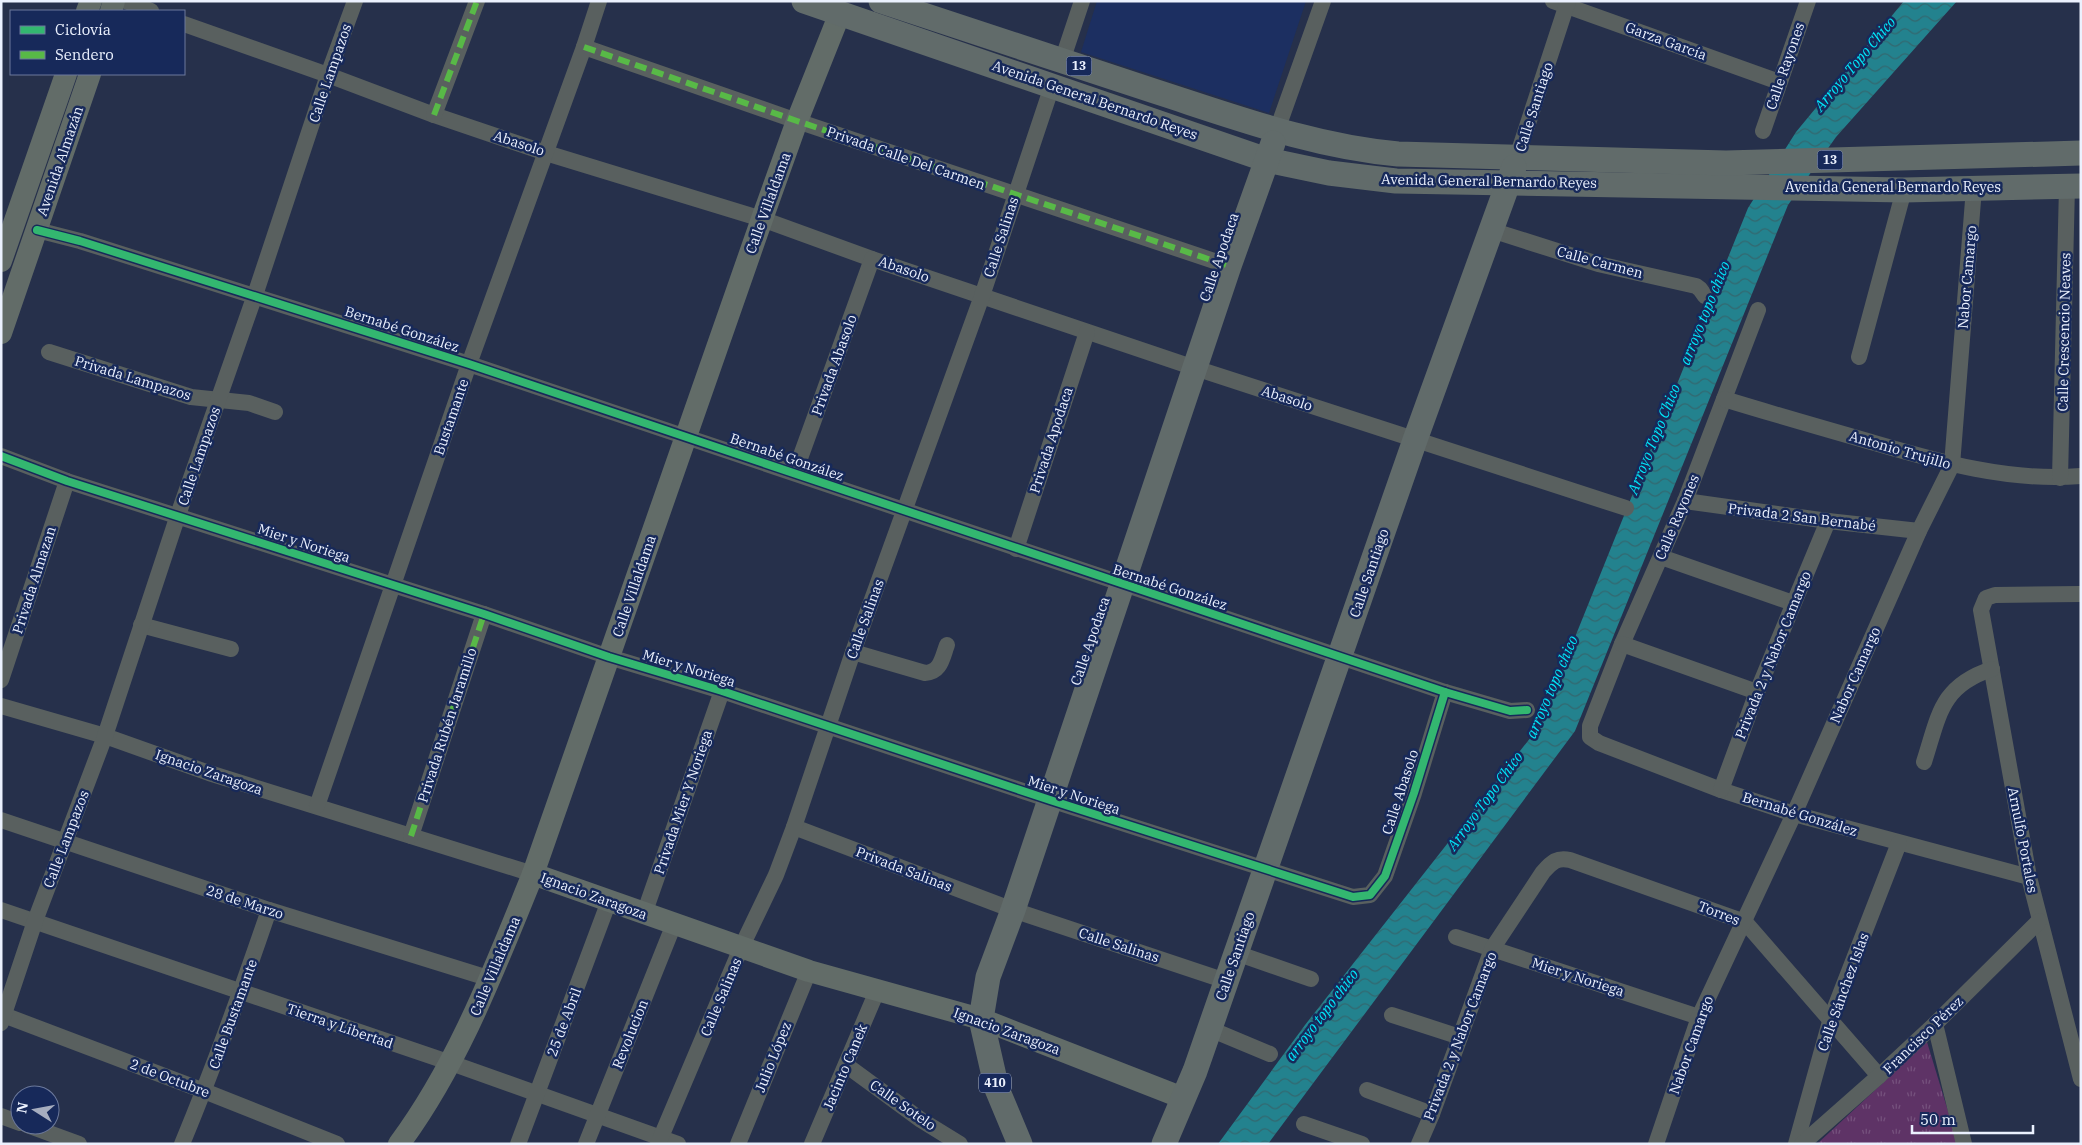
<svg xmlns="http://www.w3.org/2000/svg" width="2082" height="1145" font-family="'IBM Plex Serif',serif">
<defs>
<pattern id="park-tufts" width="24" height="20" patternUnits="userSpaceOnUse" patternTransform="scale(1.25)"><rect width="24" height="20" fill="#5e3366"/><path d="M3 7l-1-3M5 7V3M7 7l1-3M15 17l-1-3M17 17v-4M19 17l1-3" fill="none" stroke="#75517d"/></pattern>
<pattern id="water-waves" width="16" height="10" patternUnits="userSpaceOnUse" patternTransform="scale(1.25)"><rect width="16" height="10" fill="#23828e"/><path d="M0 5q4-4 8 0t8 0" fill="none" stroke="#336870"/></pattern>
</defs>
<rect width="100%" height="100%" fill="#26304b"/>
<path fill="#1c2f61" d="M 1097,1 L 1306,1 L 1269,113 L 1081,52 Z"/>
<path fill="url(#park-tufts)" d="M 1927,1042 L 1958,1144 L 1817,1144 Z"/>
<path fill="url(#water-waves)" d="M 1904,1 L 1957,1 L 1836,137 L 1788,205 L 1575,731 L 1268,1144 L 1218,1144 L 1305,1025 L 1531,737 L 1542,719 L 1748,208 L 1796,132 Z"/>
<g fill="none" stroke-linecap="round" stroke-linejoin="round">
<g stroke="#59605f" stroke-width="16">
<path d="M 126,1 L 151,11"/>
<path d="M 1553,1 L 1779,82"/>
<path d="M 184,24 L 328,75 L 434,115 L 546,153 L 762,219 L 872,259 L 1195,368 L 1626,508"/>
<path d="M 584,47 L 797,121 L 1229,266"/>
<path d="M 1062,61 L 1082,1"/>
<path d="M 434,115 L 477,1"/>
<path d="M 1277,130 L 1323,1"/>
<path d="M 1763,131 L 1808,1"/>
<path d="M 1517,157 L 1568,1"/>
<path d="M 37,230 L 80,241 L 469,364 L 1445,692 L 1510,711 L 1527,710"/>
<path d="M 1491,230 L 1598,264 L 1696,286 L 1700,289 L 1705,296"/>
<path d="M 1758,310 L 1685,501 L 1622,644 L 1590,726 L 1590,737 L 1599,743 L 1721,790 L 1794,814 L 2029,877"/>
<path d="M 49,352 L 191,397 L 249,403 L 275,412"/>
<path d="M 1859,357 L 1904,190"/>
<path d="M 1724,399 C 1773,414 1822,428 1871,442 C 1940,462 2008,482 2081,476"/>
<path d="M 1,456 L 67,481 L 484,614 L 609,657 L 722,691 L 1050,800 L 1353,897 L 1370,895 L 1385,876 L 1414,793 L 1445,692"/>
<path d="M 795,472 L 872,259"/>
<path d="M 2060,478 L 2067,186"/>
<path d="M 1685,501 L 1828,521 L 1919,531"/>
<path d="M 1016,549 L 1087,332"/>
<path d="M 1661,557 L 1793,603"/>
<path d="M 2081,594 L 1995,595 L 1986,598 L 1981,610 L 2029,877 L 2081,1079"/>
<path d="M 141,625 L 231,649"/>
<path d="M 1622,644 L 1757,692"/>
<path d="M 853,652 L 925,673 C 941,672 942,658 947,645"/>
<path d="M 1,680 L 67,481"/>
<path d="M 1,706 L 105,736 L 209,773 L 533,874"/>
<path d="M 1924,762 C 1939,716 1940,686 1992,669"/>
<path d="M 1721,790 L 1757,692 L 1828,521"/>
<path d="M 317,806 L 469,364 L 584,47 L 599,1"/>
<path d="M 1,820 L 269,910 L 491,979"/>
<path d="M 794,827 L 1013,910 L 1226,981"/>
<path d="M 411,836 L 484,614"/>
<path d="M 1,910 L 451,1063 L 678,1144"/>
<path d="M 644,914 L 722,691"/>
<path d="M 1456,937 L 1699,1017"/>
<path d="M 1236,953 L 1311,979"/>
<path d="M 1,1014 L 204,1091 L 337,1144"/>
<path d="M 1392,1015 L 1460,1037"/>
<path d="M 1,1023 L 35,921 L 105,736 L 178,515 L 255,295 L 328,75 L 355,1"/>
<path d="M 1935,1024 L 1964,1144"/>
<path d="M 1210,1029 L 1270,1054"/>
<path d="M 846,1065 L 921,1120 L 960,1144"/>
<path d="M 1367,1090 L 1432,1114"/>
<path d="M 1,1116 L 20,1123"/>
<path d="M 1304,1124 L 1362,1144"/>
<path d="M 27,1125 L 79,1144"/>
<path d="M 182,1144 C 214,1067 242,989 269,910"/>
<path d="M 518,1144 L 609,901"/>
<path d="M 586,1144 L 674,924"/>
<path d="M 658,1144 L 741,948 L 776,875 L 794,827 L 853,652 L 982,296 L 1052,86"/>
<path d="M 738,1144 L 809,971"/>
<path d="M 812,1144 L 877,991"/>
<path d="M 1419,1144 L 1432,1114 L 1492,949 L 1543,872 C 1552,862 1557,857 1570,860 L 1745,922 L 1879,1076"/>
<path d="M 1656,1144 L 1699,1017 L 1794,814 L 1919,531 L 1952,465 L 1974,188"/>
<path d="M 1796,1144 L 1831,1018 L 1899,843"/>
<path d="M 1802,1144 L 1879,1076 L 1935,1024 L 2039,921"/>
</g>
<g stroke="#626c68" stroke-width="22">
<path d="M 87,11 L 91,1"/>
<path d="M 111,11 L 114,1"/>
<path d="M 1,261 L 66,74"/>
<path d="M 1,333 L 90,74"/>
<path d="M 533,874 L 809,971 L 981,1019 L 1183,1098"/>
<path d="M 399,1144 C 459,1063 495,967 533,874 L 762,219 L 797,121 L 840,13"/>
</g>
<g stroke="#616b6a" stroke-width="25">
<path d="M 804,1 L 1267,160 L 1329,173 L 1396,181 L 1904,190 L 2081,186"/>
<path d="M 881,1 C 972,31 1063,61 1154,91 C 1235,117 1312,146 1398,154 L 1726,163 L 2081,153"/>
<path d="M 1020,1144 L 997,1089 L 981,1019 L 988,977 L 1013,910 L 1229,266 L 1273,143"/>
<path d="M 1164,1144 L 1195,1071 L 1415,440 L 1514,167"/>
</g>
<g stroke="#58b947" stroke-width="6" stroke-dasharray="12 6" stroke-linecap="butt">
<path d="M 584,47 L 797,121 L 1229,266"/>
<path d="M 434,115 L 477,1"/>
<path d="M 411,836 L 484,614"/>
</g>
<g stroke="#17295a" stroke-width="11">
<g id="cycleway">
<path d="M 37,230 L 80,241 L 469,364 L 1445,692 L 1510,711 L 1527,710"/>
<path d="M 1,456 L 67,481 L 484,614 L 609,657 L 722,691 L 1050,800 L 1353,897 L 1370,895 L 1385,876 L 1414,793 L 1445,692"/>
</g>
</g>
<use href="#cycleway" stroke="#33b770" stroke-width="8"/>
</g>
<g text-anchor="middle" stroke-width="5" stroke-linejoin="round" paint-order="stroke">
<g fill="#17295a" stroke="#abb5cd" stroke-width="1">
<rect x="1066.5" y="56.5" width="25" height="19" rx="4"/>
<rect x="1817.5" y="150.5" width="25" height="19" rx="4"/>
<rect x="979" y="1073.5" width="32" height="19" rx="4"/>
</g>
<g font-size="12" font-weight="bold" fill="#ebf1fe">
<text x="1079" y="70">13</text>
<text x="1830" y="164">13</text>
<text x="995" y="1087">410</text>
</g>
<g font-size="14" fill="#ebf1fe" stroke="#17295a">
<text transform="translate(1666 41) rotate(20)" y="5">Garza García</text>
<text transform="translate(1785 66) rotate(-71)" y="5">Calle Rayones</text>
<text transform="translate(330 73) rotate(-71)" y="5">Calle Lampazos</text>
<text transform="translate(1095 100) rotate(19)" y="5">Avenida General Bernardo Reyes</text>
<text transform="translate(1534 107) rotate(-72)" y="5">Calle Santiago</text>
<text transform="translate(519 143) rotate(18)" y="5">Abasolo</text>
<text transform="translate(906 158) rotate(19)" y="5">Privada Calle Del Carmen</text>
<text transform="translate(60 161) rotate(-71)" y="5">Avenida Almazán</text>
<text transform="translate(1489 181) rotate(1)" y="5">Avenida General Bernardo Reyes</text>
<text x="1893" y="192">Avenida General Bernardo Reyes</text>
<text transform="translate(768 203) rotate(-70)" y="5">Calle Villaldama</text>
<text transform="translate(1001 237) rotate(-72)" y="5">Calle Salinas</text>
<text transform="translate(1219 257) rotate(-71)" y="5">Calle Apodaca</text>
<text transform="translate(1600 262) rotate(15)" y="5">Calle Carmen</text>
<text transform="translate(904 269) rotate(19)" y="5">Abasolo</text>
<text transform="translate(1967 277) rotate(-85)" y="5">Nabor Camargo</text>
<text transform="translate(402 329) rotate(18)" y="5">Bernabé González</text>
<text transform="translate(2064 332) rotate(-89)" y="5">Calle Crescencio Neaves</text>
<text transform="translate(834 365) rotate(-70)" y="5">Privada Abasolo</text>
<text transform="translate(133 378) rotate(17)" y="5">Privada Lampazos</text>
<text transform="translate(1287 398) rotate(18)" y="5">Abasolo</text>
<text transform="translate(451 417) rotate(-71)" y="5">Bustamante</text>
<text transform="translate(1051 440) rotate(-72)" y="5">Privada Apodaca</text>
<text transform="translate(1900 450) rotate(16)" y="5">Antonio Trujillo</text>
<text transform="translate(199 456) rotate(-71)" y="5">Calle Lampazos</text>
<text transform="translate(787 457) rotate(19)" y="5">Bernabé González</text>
<text transform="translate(1677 517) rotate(-67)" y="5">Calle Rayones</text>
<text transform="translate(1802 517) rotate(7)" y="5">Privada 2 San Bernabé</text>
<text transform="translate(304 543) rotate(18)" y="5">Mier y Noriega</text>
<text transform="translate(1369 573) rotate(-71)" y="5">Calle Santiago</text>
<text transform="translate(34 580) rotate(-72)" y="5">Privada Almazan</text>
<text transform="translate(634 586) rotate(-71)" y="5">Calle Villaldama</text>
<text transform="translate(1170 587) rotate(18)" y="5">Bernabé González</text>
<text transform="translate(865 619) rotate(-70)" y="5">Calle Salinas</text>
<text transform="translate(1090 641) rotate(-71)" y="5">Calle Apodaca</text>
<text transform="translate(1773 655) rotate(-68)" y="5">Privada 2 y Nabor Camargo</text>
<text transform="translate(689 668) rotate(17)" y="5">Mier y Noriega</text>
<text transform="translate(1855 675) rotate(-66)" y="5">Nabor Camargo</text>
<text transform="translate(447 725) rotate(-72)" y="5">Privada Rubén Jaramillo</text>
<text transform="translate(209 772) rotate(19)" y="5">Ignacio Zaragoza</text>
<text transform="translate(1400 792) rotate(-72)" y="5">Calle Abasolo</text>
<text transform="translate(1074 795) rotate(18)" y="5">Mier y Noriega</text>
<text transform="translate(683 802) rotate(-71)" y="5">Privada Mier Y Noriega</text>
<text transform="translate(1800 814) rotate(17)" y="5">Bernabé González</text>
<text transform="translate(66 839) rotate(-69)" y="5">Calle Lampazos</text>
<text transform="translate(2023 840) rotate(79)" y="5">Arnulfo Portales</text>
<text transform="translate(904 869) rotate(21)" y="5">Privada Salinas</text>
<text transform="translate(594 896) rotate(20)" y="5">Ignacio Zaragoza</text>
<text transform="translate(245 902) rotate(18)" y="5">28 de Marzo</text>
<text transform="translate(1719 913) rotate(21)" y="5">Torres</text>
<text transform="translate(1119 945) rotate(18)" y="5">Calle Salinas</text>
<text transform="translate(1235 956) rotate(-71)" y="5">Calle Santiago</text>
<text transform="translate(495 966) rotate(-67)" y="5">Calle Villaldama</text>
<text transform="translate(1578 977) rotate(18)" y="5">Mier y Noriega</text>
<text transform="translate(1843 992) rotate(-70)" y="5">Calle Sánchez Islas</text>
<text transform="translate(721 997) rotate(-67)" y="5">Calle Salinas</text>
<text transform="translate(233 1014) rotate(-70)" y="5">Calle Bustamante</text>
<text transform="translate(564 1022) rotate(-69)" y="5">25 de Abril</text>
<text transform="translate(340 1026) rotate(19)" y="5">Tierra y Libertad</text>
<text transform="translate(1007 1031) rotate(20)" y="5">Ignacio Zaragoza</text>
<text transform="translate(630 1034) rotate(-68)" y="5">Revolucion</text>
<text transform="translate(1923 1035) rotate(-44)" y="5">Francisco Pérez</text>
<text transform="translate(1460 1036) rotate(-69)" y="5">Privada 2 y Nabor Camargo</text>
<text transform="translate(1691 1045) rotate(-70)" y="5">Nabor Camargo</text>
<text transform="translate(773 1057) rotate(-68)" y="5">Julio López</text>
<text transform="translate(845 1067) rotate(-67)" y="5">Jacinto Canek</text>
<text transform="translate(170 1078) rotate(21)" y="5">2 de Octubre</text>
<text transform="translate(903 1105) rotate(35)" y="5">Calle Sotelo</text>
</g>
<g font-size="15" font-style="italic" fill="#00e7fa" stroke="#17295a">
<text transform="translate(1855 64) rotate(-50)" y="5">Arroyo Topo Chico</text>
<text transform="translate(1705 313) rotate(-68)" y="5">arroyo topo chico</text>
<text transform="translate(1654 439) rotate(-68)" y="5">Arroyo Topo Chico</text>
<text transform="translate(1552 687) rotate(-67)" y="5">arroyo topo chico</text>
<text transform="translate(1485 801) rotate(-54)" y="5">Arroyo Topo Chico</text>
<text transform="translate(1322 1015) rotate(-53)" y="5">arroyo topo chico</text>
</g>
</g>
<rect width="2082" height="1145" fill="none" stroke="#ebf1fe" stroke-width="5"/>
<rect x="10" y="10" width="175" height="65" fill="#17295a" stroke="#6c799c"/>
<rect x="20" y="26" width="25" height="8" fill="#33b770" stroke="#6c799c"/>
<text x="55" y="35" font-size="15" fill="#ebf1fe">Ciclovía</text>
<rect x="20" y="51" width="25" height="8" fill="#58b947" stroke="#6c799c"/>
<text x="55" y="60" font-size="15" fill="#ebf1fe">Sendero</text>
<g transform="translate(35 1110) rotate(281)"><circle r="24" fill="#17295a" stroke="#6c799c"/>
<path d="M0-4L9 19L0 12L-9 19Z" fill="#a6adbf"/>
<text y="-8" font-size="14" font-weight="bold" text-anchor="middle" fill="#ebf1fe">N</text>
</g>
<path d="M1912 1125v8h121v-8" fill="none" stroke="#ebf1fe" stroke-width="2.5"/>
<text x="1920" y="1125" font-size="15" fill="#ebf1fe" stroke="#17295a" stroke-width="4" paint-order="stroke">50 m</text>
</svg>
